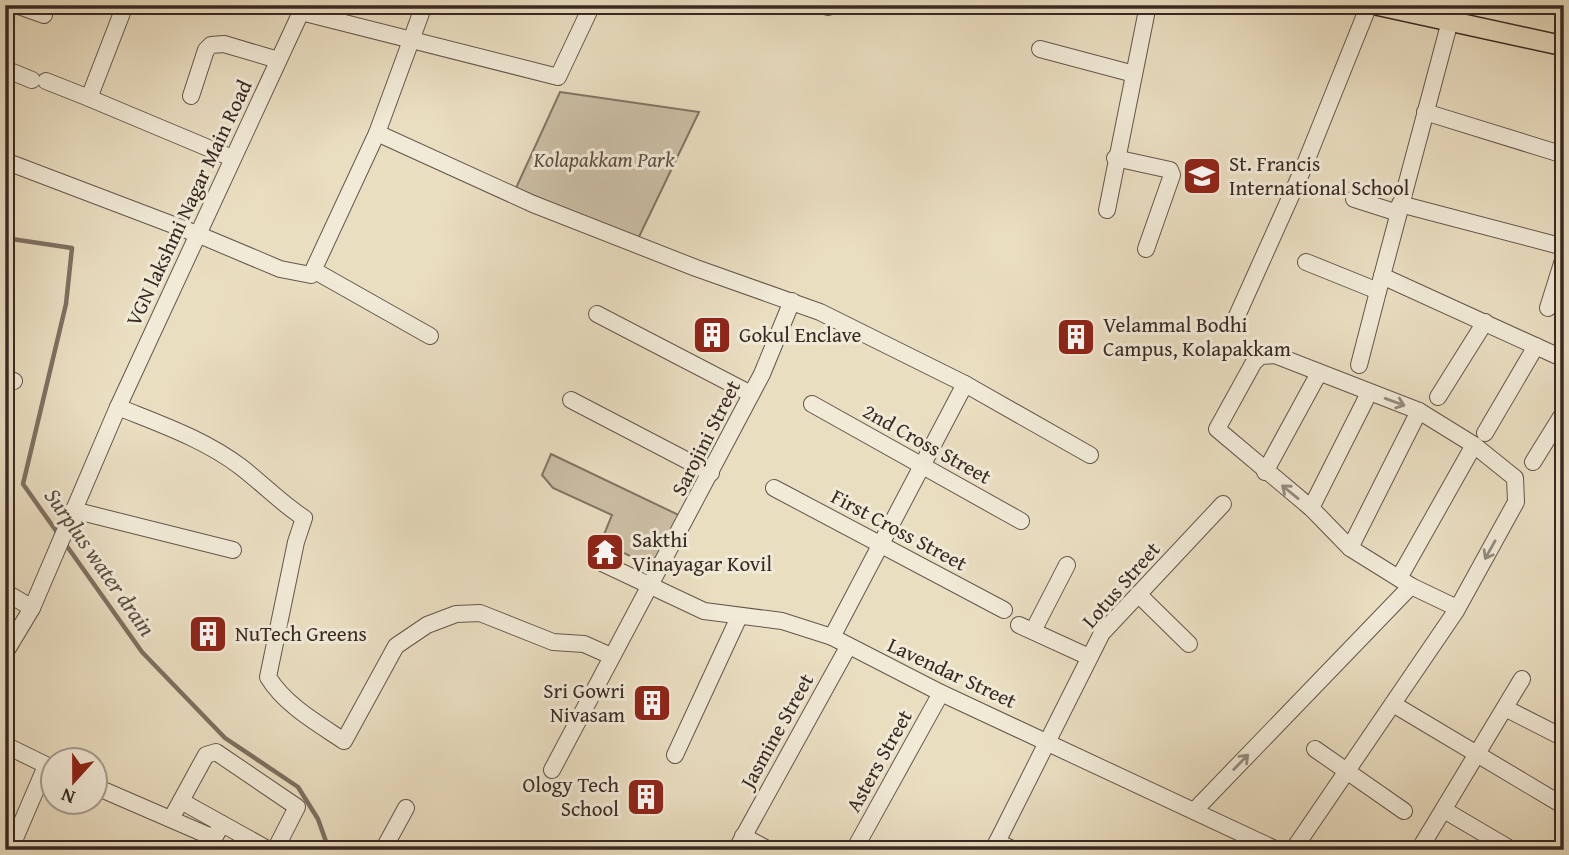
<svg xmlns="http://www.w3.org/2000/svg" width="1569" height="855" font-family="'Gentium Book Plus',serif">
<rect width="100%" height="100%" fill="#eadec1"/>
<filter id="stains"><feTurbulence type="fractalNoise" baseFrequency=".00286" numOctaves="4"/><feColorMatrix values="0 0 0 0 .2 0 0 0 0 .09 0 0 0 0 .02 0 0 0 .5 -.17"/></filter>
<radialGradient id="worn" r=".72"><stop offset=".6" stop-color="#630" stop-opacity="0"/><stop offset="1" stop-color="#630" stop-opacity=".3"/></radialGradient>
<g fill="#ccbfa6" stroke="#827465" stroke-width="2">
<path d="M 560,92 L 699,112 L 637,241 L 516,188 Z"/>
<path d="M 551,454 L 687,519 L 659,570 L 601,542 L 612,515 L 553,488 L 542,475 Z"/>
</g>
<g fill="none" stroke-linecap="round" stroke-linejoin="round">
<g stroke="#7e7062" stroke-width="4.5">
<path d="M 5,238 L 72,248 L 66,304 L 23,484 L 59,535"/>
<path d="M 64,542 L 142,652 L 225,738 L 298,787 L 318,819 L 329,850"/>
</g>
<g stroke="#64564b" stroke-width="18">
<g id="minor">
<path d="M 16,5 L 44,15"/>
<path d="M 424,5 L 377,133 L 533,204 L 696,268 L 820,312 L 965,384 L 832,637"/>
<path d="M 822,5 L 828,7"/>
<path d="M 1563,5 L 1564,8"/>
<path d="M 1450,21 L 1382,276 L 1564,359"/>
<path d="M 1040,49 L 1134,74"/>
<path d="M 5,69 L 32,80"/>
<path d="M 46,81 L 89,98 L 125,5"/>
<path d="M 191,96 L 206,50 L 211,45 L 224,44 L 278,60"/>
<path d="M 89,98 L 232,158"/>
<path d="M 1425,112 L 1564,155"/>
<path d="M 1115,158 L 1170,170 L 1172,175 L 1146,249"/>
<path d="M 5,161 L 197,234 L 280,269 L 311,275 L 377,133"/>
<path d="M 1354,199 L 1398,213"/>
<path d="M 1400,204 L 1564,247"/>
<path d="M 1107,210 L 1148,5"/>
<path d="M 1306,262 L 1378,291"/>
<path d="M 315,271 L 430,336"/>
<path d="M 1548,308 L 1564,257"/>
<path d="M 597,314 L 751,394"/>
<path d="M 1236,318 L 1303,169 L 1369,5"/>
<path d="M 1359,365 L 1382,276"/>
<path d="M 5,378 L 14,381"/>
<path d="M 965,384 L 1090,455"/>
<path d="M 1438,397 L 1485,322"/>
<path d="M 571,400 L 711,473"/>
<path d="M 812,404 L 1021,521"/>
<path d="M 118,407 C 160,424 204,439 241,467 C 263,484 281,503 304,518 L 296,542 L 268,677 C 285,705 317,723 344,741 L 396,646 L 427,625 L 456,614 L 480,613 L 553,642 L 584,644 L 611,656"/>
<path d="M 1485,433 L 1536,346"/>
<path d="M 1533,462 L 1564,412"/>
<path d="M 1265,472 L 1319,373"/>
<path d="M 774,488 L 1004,610"/>
<path d="M 1311,508 L 1369,393"/>
<path d="M 73,510 L 233,550"/>
<path d="M 1350,548 L 1419,411"/>
<path d="M 600,562 L 704,611 L 782,621 L 832,637 L 941,693 L 1277,850"/>
<path d="M 1399,578 L 1474,445"/>
<path d="M 1411,586 L 1457,608"/>
<path d="M 5,592 L 32,608"/>
<path d="M 1138,594 L 1189,644"/>
<path d="M 1019,625 L 1089,657"/>
<path d="M 1033,631 L 1067,565"/>
<path d="M 5,653 L 32,608 L 118,407 L 301,12 L 558,77 L 592,5"/>
<path d="M 1393,704 L 1564,806"/>
<path d="M 1505,708 L 1564,738"/>
<path d="M 5,745 L 52,768"/>
<path d="M 1315,749 L 1404,811"/>
<path d="M 675,755 L 739,617"/>
<path d="M 552,770 L 762,374 L 792,301"/>
<path d="M 94,786 L 214,838 L 222,824"/>
<path d="M 181,801 L 269,850"/>
<path d="M 1444,810 L 1512,850"/>
<path d="M 1194,811 L 1411,586 L 1350,548 L 1311,508 L 1217,429 L 1254,362 L 1261,356 L 1275,355 L 1419,411 L 1474,445 L 1515,478 L 1516,502 L 1456,611 L 1293,850"/>
<path d="M 171,819 L 206,755 L 216,752 L 297,807 L 275,850"/>
<path d="M 743,836 L 769,850"/>
<path d="M 997,842 L 1014,850"/>
<path d="M 10,850 L 46,766"/>
<path d="M 383,850 L 406,808"/>
<path d="M 736,850 L 848,647"/>
<path d="M 854,850 L 941,693"/>
<path d="M 993,850 L 1102,633 L 1223,504"/>
<path d="M 1419,850 L 1522,679"/>
</g>
</g>
<g stroke="#382924" stroke-width="22">
<path id="major" d="M 1376,5 L 1564,46"/>
</g>
<use href="#minor" stroke="#f1ead7" stroke-width="16"/>
<use href="#major" stroke="#eadec1" stroke-width="19"/>
</g>
<defs><path id="oneway-shaft" d="M-6 0H5M1.5-3L5.5 0L1.5 3" fill="none" stroke-width="1.6" stroke-linecap="round" stroke-linejoin="round" transform="scale(1.75)"/></defs>
<g stroke="#948a7e">
<use href="#oneway-shaft" transform="translate(1395 402) rotate(20)"/>
<use href="#oneway-shaft" transform="translate(1290 492) rotate(-141)"/>
<use href="#oneway-shaft" transform="translate(1490 550) rotate(119)"/>
<use href="#oneway-shaft" transform="translate(1241 762) rotate(-46)"/>
</g>
<defs>
<g id="school-square" transform="scale(2.0125)"><rect x="-9" y="-9" width="18" height="18" rx="4" fill="#8f2418" stroke="#f1ead7"/><path d="M0-5L7-2L0 1L-7-2ZM-4 1L0 2.5L4 1V4Q0 6-4 4Z" fill="#fff"/></g>
<g id="building-square" transform="scale(2.0125)"><rect x="-9" y="-9" width="18" height="18" rx="4" fill="#8f2418" stroke="#f1ead7"/><path d="M-4-6H4V6H1V3H-1V6H-4ZM-2.5-4.3h1.7v1.8h-1.7ZM.8-4.3h1.7v1.8H.8ZM-2.5-1h1.7V.8h-1.7ZM.8-1h1.7V.8H.8Z" fill="#fff"/></g>
<g id="temple-square" transform="scale(2.0125)"><rect x="-9" y="-9" width="18" height="18" rx="4" fill="#8f2418" stroke="#f1ead7"/><path d="M0-6L5-2H3V0L6.5 2.5H4V6H1.5V3h-3V6H-4V2.5H-6.5L-3 0V-2H-5Z" fill="#fff"/></g>
</defs>
<g fill-rule="evenodd">
<use href="#school-square" x="1202" y="176"/>
<use href="#building-square" x="712" y="335"/>
<use href="#building-square" x="1076" y="337"/>
<use href="#temple-square" x="605" y="552"/>
<use href="#building-square" x="208" y="634"/>
<use href="#building-square" x="652" y="703"/>
<use href="#building-square" x="646" y="797"/>
</g>
<g text-anchor="middle" stroke-width="6" stroke-linejoin="round" paint-order="stroke">
<g font-size="21" font-style="italic" fill="#5d4e44" stroke="#f1ead7">
<text x="604" y="167">Kolapakkam Park</text>
</g>
<g font-size="21" fill="#382924" stroke="#f1ead7" text-anchor="start">
<text x="1229" y="171">St. Francis<tspan x="1229" dy="24">International School</tspan></text>
<text x="1103" y="332">Velammal Bodhi<tspan x="1103" dy="24">Campus, Kolapakkam</tspan></text>
<text x="739" y="342">Gokul Enclave</text>
<text x="632" y="547">Sakthi<tspan x="632" dy="24">Vinayagar Kovil</tspan></text>
<text x="235" y="641">NuTech Greens</text>
<text x="625" y="698" text-anchor="end">Sri Gowri<tspan x="625" dy="24">Nivasam</tspan></text>
<text x="619" y="792" text-anchor="end">Ology Tech<tspan x="619" dy="24">School</tspan></text>
</g>
<g font-size="21" fill="#382924" stroke="#f1ead7">
<text transform="translate(189 203) rotate(-65)" y="7">VGN lakshmi Nagar Main Road</text>
<text transform="translate(706 438) rotate(-63)" y="7">Sarojini Street</text>
<text transform="translate(927 444) rotate(29)" y="7">2nd Cross Street</text>
<text transform="translate(899 530) rotate(28)" y="7">First Cross Street</text>
<text transform="translate(1121 585) rotate(-49)" y="7">Lotus Street</text>
<text transform="translate(952 673) rotate(25)" y="7">Lavendar Street</text>
<text transform="translate(777 731) rotate(-61)" y="7">Jasmine Street</text>
<text transform="translate(879 761) rotate(-61)" y="7">Asters Street</text>
</g>
<g font-size="23" font-style="italic" fill="#5b4d43" stroke="#f1ead7">
<text transform="translate(100 562) rotate(55)" y="8">Surplus water drain</text>
</g>
</g>
<rect width="1569" height="855" fill="none" stroke="#eadec1" stroke-width="28"/>
<rect x="7" y="7" width="1555" height="841" fill="none" stroke="#382924" stroke-width="3.5"/>
<rect x="14" y="14" width="1541" height="827" fill="none" stroke="#382924" stroke-width="2"/>
<g transform="translate(74 781) rotate(201)"><circle r="33" fill="#f1ead7" stroke="#a79d8f" stroke-width="2"/>
<path d="M0-5L12 26L0 18L-12 26Z" fill="#8f2418"/>
<text y="-10" font-size="19" font-weight="bold" text-anchor="middle" fill="#382924">N</text>
</g>
<rect width="100%" height="100%" filter="url(#stains)"/>
<rect width="100%" height="100%" fill="url(#worn)"/>
</svg>
